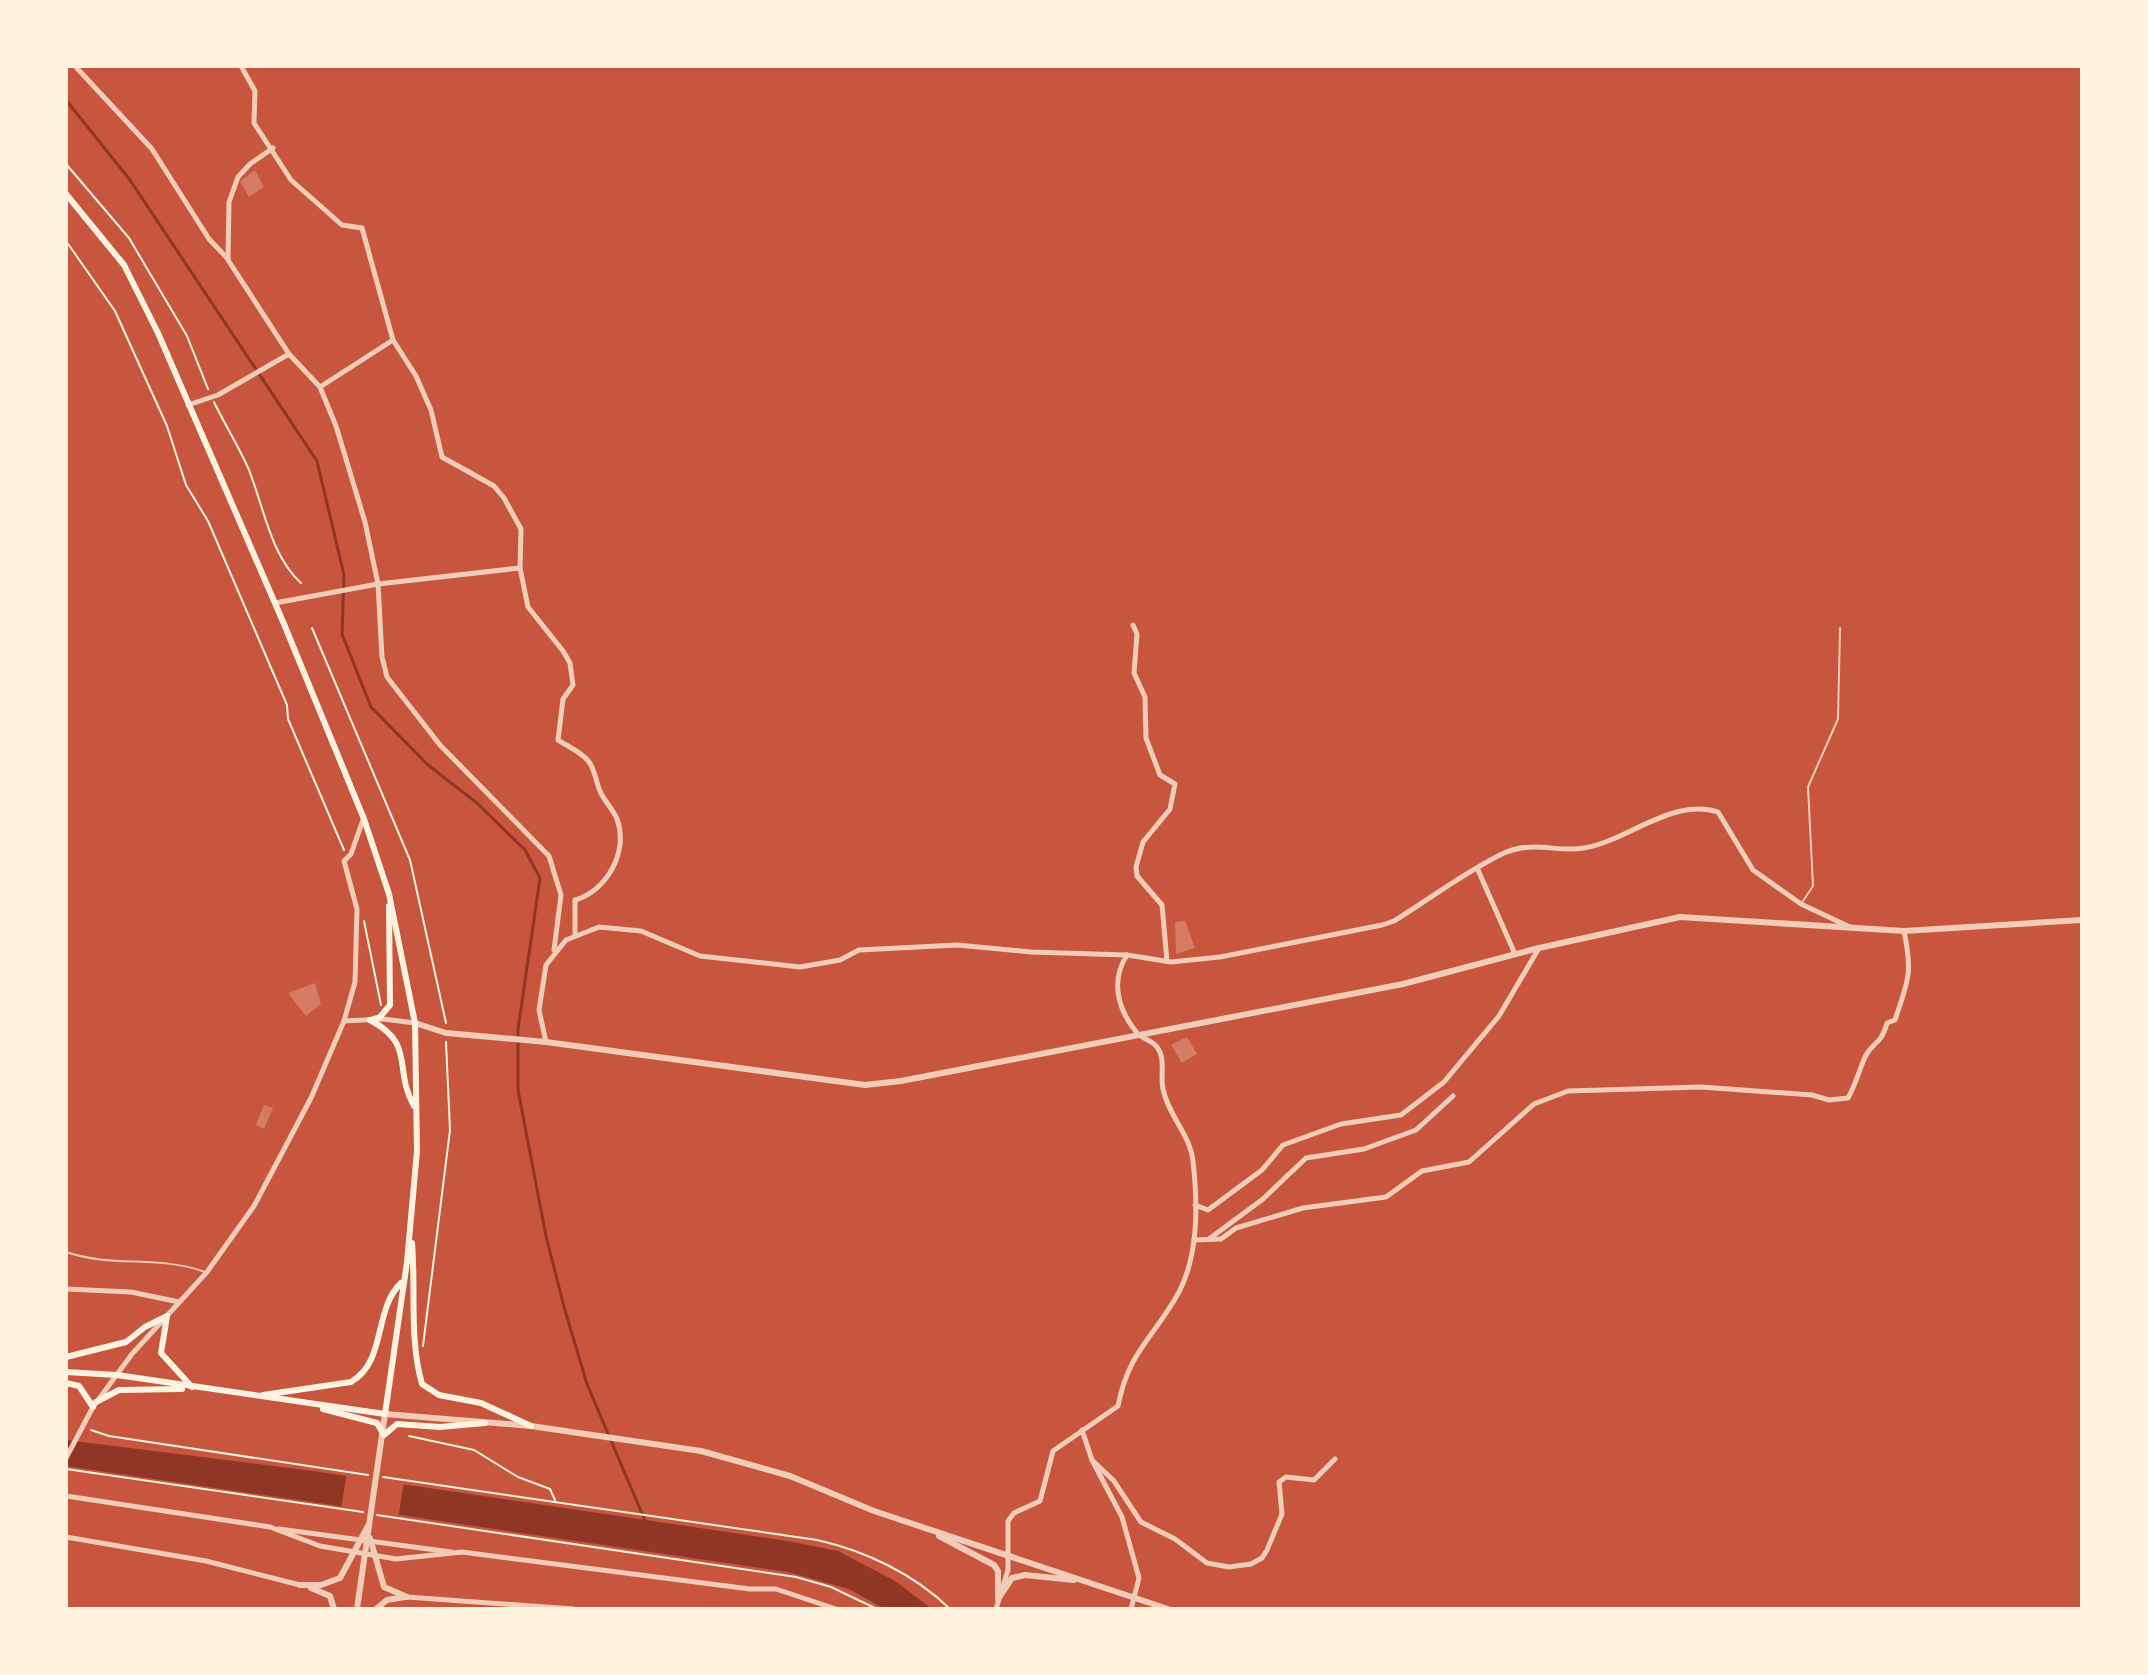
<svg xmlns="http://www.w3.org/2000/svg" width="2148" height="1675" font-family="Inter,sans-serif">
<rect width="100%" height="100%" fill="#c8553d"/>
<path fill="#8f3625" d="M 66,1440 L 313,1471 L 788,1541 L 838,1551 L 895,1581 L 932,1609 L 885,1609 L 849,1589 L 788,1572 L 66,1466 Z"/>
<path fill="#c8553d" d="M 347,1472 L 404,1482 L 398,1519 L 341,1509 Z"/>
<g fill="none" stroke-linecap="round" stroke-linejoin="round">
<path stroke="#8f3625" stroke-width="3" d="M 66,100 L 130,180 L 317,461 L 344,575 L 342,634 L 371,707 L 428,765 L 477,803 L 525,850 L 540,878 L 518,1029 L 518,1090 L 546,1236 L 564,1307 L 587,1384 L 646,1523"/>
</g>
<g fill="#d67c66">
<path d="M 255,170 L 264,187 L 249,197 L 240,181 Z"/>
<path d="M 1185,921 L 1195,948 L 1176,954 L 1175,922 Z"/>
<path d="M 315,983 L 321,1004 L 306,1016 L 288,993 Z"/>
<path d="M 1187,1037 L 1197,1054 L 1182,1063 L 1171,1045 Z"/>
<path d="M 264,1105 L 273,1108 L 264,1129 L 256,1125 Z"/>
</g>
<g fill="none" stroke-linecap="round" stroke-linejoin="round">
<g stroke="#fff3e0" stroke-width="2">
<path d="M 66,164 L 129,238 L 187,336 L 208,389"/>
<path d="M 66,241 L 115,311 L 167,426 L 186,485 L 208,521 L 287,705 L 288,719 L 344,850"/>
<path d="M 214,402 C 225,425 239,447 249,470 C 264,508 271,556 301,583"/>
<path d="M 312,628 L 410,860 L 446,1023"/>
<path d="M 364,921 L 381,1005"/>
<path d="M 423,1346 L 450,1130 L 446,1042"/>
<path d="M 91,1430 L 109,1436 L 368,1475"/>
<path d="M 409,1436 L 474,1450 L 518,1477 L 550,1489 L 555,1500"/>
<path d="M 66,1469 L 363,1512"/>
<path d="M 383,1477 L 817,1540 C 866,1551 914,1574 950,1609"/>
<path d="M 377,1515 L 796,1577 L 831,1587 L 877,1609"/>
</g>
<g stroke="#f1ccb7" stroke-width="2">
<path d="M 1801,904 L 1813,886 L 1808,787 L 1838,719 L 1840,628"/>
<path d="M 66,1252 C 112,1268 160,1255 205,1272"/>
</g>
<g stroke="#f1ccb7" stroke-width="5">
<path d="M 75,66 L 152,149 L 209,239 L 228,259"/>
<path d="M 241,66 L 255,91 L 254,123 L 291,180 L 342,225 L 362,228 L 393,340 L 416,376 L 431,410 L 442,457 L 494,486 L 504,498 L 521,529 L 520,568 L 528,607 L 563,651 L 570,663 L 573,685 L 563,699 L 558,740 C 567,746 582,752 589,762 C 595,770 596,782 600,791 C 604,801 613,809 617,819 C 629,851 607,891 575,900 L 575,935"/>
<path d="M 273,148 L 250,164 L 238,177 L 229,202 L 228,260 L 289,354 L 320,387 L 336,426 L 365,522 L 378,584 L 382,657 L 387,677 L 440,745 L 549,856 L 561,895 L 554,950"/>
<path d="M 320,387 L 393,340"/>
<path d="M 188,405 L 218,395 L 289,354"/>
<path d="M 275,603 L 378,584 L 520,568"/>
<path d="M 1133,625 L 1137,634 L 1134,673 L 1145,697 L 1146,738 L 1160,775 L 1175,784 L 1170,809 L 1143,842 L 1136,867 L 1137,876 L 1162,905 L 1167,961"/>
<path d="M 1478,870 L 1515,954"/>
<path d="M 344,1021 L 383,1019 L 415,1023"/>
<path d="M 546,1042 L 539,1010 L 546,965 L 566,940 L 599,927 L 641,931 L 700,956 L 800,967 L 840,960 L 859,950 L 957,945 L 1031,952 L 1127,955 L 1171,962 L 1220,957 L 1382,925 L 1394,921 C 1430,899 1466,871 1504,853 C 1534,840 1557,853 1584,848 C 1627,841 1673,797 1718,812 L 1753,870 L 1801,904 L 1850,927"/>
<path d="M 1195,1205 L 1208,1210 L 1262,1170 L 1283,1145 L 1341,1124 L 1401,1115 L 1444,1082 L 1499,1016 L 1539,948"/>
<path d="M 1209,1239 L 1263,1199 L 1306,1158 L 1364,1149 L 1416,1130 L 1453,1096"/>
<path d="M 1194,1240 L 1221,1239 L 1236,1228 L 1303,1208 L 1386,1197 L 1422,1171 L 1469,1162 L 1534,1104 L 1568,1091 L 1701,1087 L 1812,1095 L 1829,1100 L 1848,1098 C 1856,1084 1859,1070 1866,1055 C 1873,1042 1881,1045 1887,1023 L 1895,1020 C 1908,980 1913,975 1904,931"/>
<path d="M 66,1289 L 131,1292 L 179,1302"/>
<path d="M 1082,1430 L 1092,1460 L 1122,1517 L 1139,1578 L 1131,1609"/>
<path d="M 66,1458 L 93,1407 L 132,1354 L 207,1272 L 254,1206 L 311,1098 L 344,1021 L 355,982 L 357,909 L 344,861 L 351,854 L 363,820"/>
<path d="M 1092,1460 L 1114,1481 L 1141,1522 L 1175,1539 L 1207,1563 L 1229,1567 L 1251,1564 L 1262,1558 L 1267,1550 L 1282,1514 L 1279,1482 L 1286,1477 L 1314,1480 L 1335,1459"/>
<path d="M 66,1496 L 270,1527 L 320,1546 L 396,1559 L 462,1552 L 750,1589 L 776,1589 L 836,1609"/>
<path d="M 279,1529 L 451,1552"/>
<path d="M 66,1537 L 206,1561 L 300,1585"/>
<path d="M 407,1597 L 574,1609"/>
<path d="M 996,1609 L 1008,1570 L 1008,1521 L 1014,1513 L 1040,1501 L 1053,1451 L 1118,1406 C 1128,1354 1150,1341 1175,1299 C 1199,1260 1198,1206 1193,1161 C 1190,1134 1168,1115 1163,1089 C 1160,1075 1166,1059 1157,1047 C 1152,1040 1142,1039 1137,1033 C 1118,1010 1110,981 1127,955"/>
</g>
<g stroke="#f1ccb7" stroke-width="6">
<path d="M 415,1023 L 446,1033 L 546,1042 L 865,1085 L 901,1081 L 1403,984 L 1539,948 L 1680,917 L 1904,931 L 2082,920"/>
<path d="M 939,1536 L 994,1565 L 998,1571 L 998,1599"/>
<path d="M 370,1538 L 384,1587 L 407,1597"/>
<path d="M 300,1585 L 321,1585 L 340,1578 L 368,1526"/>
<path d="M 311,1588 L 330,1596 L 334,1609"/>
<path d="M 1000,1596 L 1012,1578 L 1025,1575 L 1074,1580"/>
<path d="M 357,1609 L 385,1414 L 531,1426 L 701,1451 L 790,1476 L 874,1511 L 1168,1609"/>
<path d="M 376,1609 L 387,1600 L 405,1597"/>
</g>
<g stroke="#fff3e0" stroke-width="6">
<path d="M 66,194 L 124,265 L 158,333 L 284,624 L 364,819 L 389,894 L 415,1023 L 417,1151 L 407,1262 L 385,1414 L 117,1375 L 66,1372"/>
<path d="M 370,1020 L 380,1017 L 390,1005 L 389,906"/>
<path d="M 370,1020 C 416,1044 393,1069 414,1106"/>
<path d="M 412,1243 C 416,1290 409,1339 422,1384 L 439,1395 L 481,1403 L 531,1426"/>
<path d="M 167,1316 L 161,1353 L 192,1387"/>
<path d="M 66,1357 L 126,1342 L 145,1327 L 167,1316"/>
<path d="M 66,1383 L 79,1386 L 93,1407"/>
<path d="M 263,1395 L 351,1382 C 387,1361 373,1310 401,1283"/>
<path d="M 96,1402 L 119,1390 L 182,1389"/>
<path d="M 323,1409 L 377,1423 L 384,1435 L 397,1424 L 440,1427 L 485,1423"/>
</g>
</g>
<rect width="2148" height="1675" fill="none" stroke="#fff3e0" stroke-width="136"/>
</svg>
